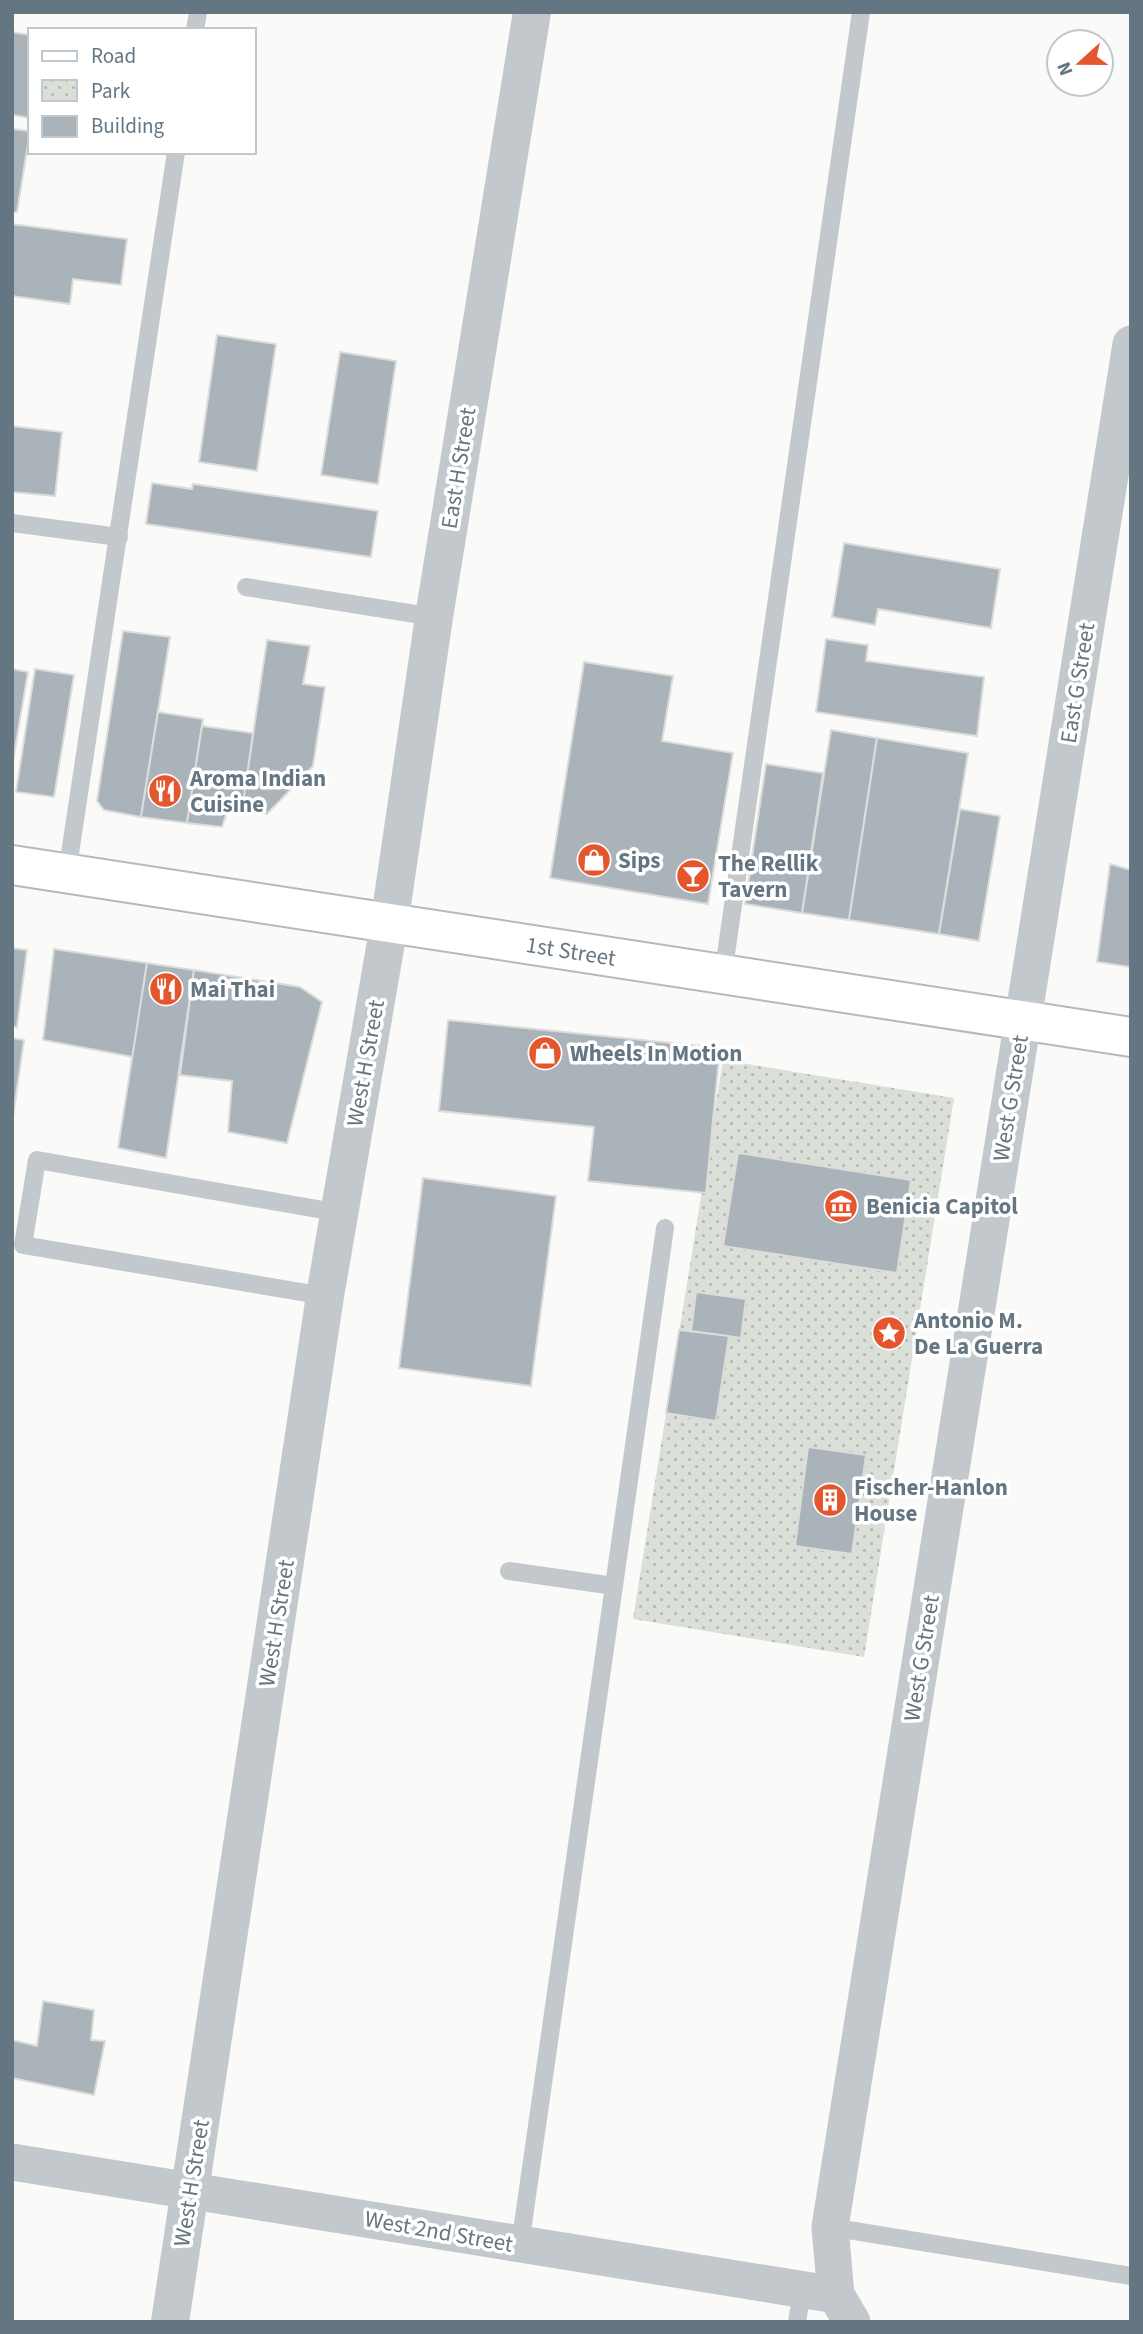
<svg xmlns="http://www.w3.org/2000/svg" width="1143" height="2334" font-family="'Source Sans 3',sans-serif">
<defs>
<pattern id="park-dots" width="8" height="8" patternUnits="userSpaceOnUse" patternTransform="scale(1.75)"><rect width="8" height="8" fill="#dadfd7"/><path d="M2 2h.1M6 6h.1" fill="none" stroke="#b4b9b4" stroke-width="1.8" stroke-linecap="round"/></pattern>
</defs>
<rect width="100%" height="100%" fill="#fafaf8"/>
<path fill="url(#park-dots)" d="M 723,1060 L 954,1098 L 864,1657 L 633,1619 Z"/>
<g fill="#aab3b9" stroke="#dcdcda" stroke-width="2">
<path d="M 12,32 L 30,35 L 30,118 L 12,115 Z"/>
<path d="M 12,129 L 30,131 L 17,212 L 12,212 Z"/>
<path d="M 12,224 L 127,239 L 121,285 L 73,279 L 70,304 L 12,296 Z"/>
<path d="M 217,335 L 276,344 L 257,471 L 199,462 Z"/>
<path d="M 340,352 L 396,361 L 378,484 L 321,475 Z"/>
<path d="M 12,426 L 62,432 L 55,496 L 12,492 Z"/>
<path d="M 152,483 L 192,489 L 193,484 L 378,511 L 371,557 L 146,524 Z"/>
<path d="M 844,543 L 1000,569 L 991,628 L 878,609 L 875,625 L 832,617 Z"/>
<path d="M 123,631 L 170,637 L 141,817 L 104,810 L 97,801 Z"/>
<path d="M 826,639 L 868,645 L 866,661 L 984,677 L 977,736 L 816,712 Z"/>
<path d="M 267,640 L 310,646 L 303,684 L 325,687 L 313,766 L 267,814 L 242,810 Z"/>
<path d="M 584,662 L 673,676 L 662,741 L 733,753 L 708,904 L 550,878 Z"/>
<path d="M 12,669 L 28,672 L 12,767 Z"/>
<path d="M 35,669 L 74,675 L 54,797 L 16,792 Z"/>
<path d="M 158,712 L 203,719 L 187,823 L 141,817 Z"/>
<path d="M 202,726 L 253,733 L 242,810 L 228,809 L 222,827 L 187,823 Z"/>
<path d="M 831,730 L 877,738 L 849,920 L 802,913 Z"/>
<path d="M 877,738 L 968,753 L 939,934 L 849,920 Z"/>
<path d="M 766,764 L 823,773 L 802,913 L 745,904 Z"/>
<path d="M 960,809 L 1000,816 L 979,941 L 939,934 Z"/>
<path d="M 1110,864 L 1131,870 L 1131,967 L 1097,962 Z"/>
<path d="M 12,948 L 27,950 L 17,1027 L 12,1026 Z"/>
<path d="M 54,949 L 147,963 L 133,1057 L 43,1040 Z"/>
<path d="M 147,963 L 194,970 L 166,1158 L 118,1148 Z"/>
<path d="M 194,970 L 300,987 L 322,1002 L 287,1143 L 228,1132 L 232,1081 L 180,1075 Z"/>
<path d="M 448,1020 L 720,1048 L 706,1193 L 588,1181 L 594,1127 L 439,1111 Z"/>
<path d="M 12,1038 L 24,1040 L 12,1124 Z"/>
<path d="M 738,1153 L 911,1180 L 897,1273 L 723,1246 Z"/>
<path d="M 423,1178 L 556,1196 L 531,1386 L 399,1368 Z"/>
<path d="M 696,1292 L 746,1299 L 741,1338 L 691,1331 Z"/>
<path d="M 679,1330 L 729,1336 L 716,1421 L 666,1413 Z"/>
<path d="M 808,1447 L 866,1455 L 852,1554 L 795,1546 Z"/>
<path d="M 43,2001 L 94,2010 L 91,2040 L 105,2041 L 94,2095 L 12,2078 L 12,2040 L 37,2046 Z"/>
</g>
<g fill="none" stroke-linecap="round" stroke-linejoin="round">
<g stroke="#b3babf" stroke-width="42">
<path id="secondary" d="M 12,865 L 1131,1037"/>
</g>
<g stroke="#c3c8cc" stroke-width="18">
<path d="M 195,30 L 198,12"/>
<path d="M 12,523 L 119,537"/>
<path d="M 246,587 L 434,617"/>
<path d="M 67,873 L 176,152"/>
<path d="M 723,975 L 861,12"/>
<path d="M 325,1296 L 23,1245 L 37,1160 L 340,1213"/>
<path d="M 509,1571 L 614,1586"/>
<path d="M 830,2227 L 1131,2276"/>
<path d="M 520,2245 L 665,1228"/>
<path d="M 797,2322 L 802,2291"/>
</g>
<g stroke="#c3c8cc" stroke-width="37">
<path d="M 12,2162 L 836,2295 L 852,2322"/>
<path d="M 836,2295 L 830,2227 L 1131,344"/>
</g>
<path stroke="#c3c8cc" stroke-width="38" d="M 170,2322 L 325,1296 L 389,925 L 434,617 L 532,12"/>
<use href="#secondary" stroke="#fff" stroke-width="38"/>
</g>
<defs>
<g id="restaurant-disc" transform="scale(1.75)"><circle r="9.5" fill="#e4572e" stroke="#fff"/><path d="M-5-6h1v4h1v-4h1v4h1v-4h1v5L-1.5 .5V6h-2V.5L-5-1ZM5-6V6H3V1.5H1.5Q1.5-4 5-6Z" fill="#fff"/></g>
<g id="shop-disc" transform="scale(1.75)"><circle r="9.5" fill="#e4572e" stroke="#fff"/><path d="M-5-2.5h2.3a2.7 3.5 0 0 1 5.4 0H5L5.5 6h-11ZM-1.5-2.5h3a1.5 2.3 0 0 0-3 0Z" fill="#fff"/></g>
<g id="bar-disc" transform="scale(1.75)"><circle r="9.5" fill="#e4572e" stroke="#fff"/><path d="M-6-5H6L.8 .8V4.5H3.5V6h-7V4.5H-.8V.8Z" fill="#fff"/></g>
<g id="museum-disc" transform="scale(1.75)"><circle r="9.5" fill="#e4572e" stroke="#fff"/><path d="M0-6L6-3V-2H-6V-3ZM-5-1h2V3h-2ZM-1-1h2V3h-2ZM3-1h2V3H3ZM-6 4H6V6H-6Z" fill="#fff"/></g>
<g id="sight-disc" transform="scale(1.75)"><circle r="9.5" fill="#e4572e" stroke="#fff"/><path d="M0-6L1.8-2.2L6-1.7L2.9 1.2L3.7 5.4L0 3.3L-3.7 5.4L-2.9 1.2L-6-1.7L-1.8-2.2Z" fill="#fff"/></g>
<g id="building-disc" transform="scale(1.75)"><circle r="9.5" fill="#e4572e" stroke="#fff"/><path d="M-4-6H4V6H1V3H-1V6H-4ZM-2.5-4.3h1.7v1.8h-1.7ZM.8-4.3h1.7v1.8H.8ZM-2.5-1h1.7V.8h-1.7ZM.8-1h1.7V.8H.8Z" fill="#fff"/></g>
</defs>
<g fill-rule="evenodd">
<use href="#restaurant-disc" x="165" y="791"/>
<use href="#shop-disc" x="594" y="860"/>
<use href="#bar-disc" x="693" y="876"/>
<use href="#restaurant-disc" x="166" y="989"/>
<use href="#shop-disc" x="545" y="1053"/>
<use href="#museum-disc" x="841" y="1206"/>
<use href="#sight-disc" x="889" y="1333"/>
<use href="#building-disc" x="830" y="1500"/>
</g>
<g text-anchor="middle" stroke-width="7" stroke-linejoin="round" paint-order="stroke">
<g font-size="23" fill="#657683" stroke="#fff">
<text transform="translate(458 468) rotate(-81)" y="8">East H Street</text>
<text transform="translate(1077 683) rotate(-81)" y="8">East G Street</text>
<text transform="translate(571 951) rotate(9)" y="8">1st Street</text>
<text transform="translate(365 1063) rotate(-80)" y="8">West H Street</text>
<text transform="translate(1010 1098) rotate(-81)" y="8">West G Street</text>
<text transform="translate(276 1623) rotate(-81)" y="8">West H Street</text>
<text transform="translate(921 1658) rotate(-81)" y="8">West G Street</text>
<text transform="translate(191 2183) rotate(-81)" y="8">West H Street</text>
<text transform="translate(439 2231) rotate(10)" y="8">West 2nd Street</text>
</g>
<g font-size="23" font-weight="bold" fill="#657683" stroke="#fff" text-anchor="start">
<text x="190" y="786">Aroma Indian<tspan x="190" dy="26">Cuisine</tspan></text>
<text x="618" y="868">Sips</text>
<text x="718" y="871">The Rellik<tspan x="718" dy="26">Tavern</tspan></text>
<text x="190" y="997">Mai Thai</text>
<text x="570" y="1061">Wheels In Motion</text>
<text x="866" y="1214">Benicia Capitol</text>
<text x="914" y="1328">Antonio M.<tspan x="914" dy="26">De La Guerra</tspan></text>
<text x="854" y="1495">Fischer-Hanlon<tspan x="854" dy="26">House</tspan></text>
</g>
</g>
<rect width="1143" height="2334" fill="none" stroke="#657683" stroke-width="28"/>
<rect x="28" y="28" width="228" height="126" fill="#ffffff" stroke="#c1c8cd" stroke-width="2"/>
<rect x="42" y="51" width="35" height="10" fill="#ffffff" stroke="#c1c8cd" stroke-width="2"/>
<text x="91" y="63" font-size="21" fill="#657683">Road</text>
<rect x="42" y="80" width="35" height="21" fill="url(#park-dots)" stroke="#c1c8cd" stroke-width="2"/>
<text x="91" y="98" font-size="21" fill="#657683">Park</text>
<rect x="42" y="116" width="35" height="21" fill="#aab3b9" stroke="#c1c8cd" stroke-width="2"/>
<text x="91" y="133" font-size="21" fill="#657683">Building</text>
<g transform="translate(1080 63) rotate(249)"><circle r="33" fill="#ffffff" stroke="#c1c8cd" stroke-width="2"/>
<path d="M0-5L12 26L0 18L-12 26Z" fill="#e4572e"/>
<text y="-10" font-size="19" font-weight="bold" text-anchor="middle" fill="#657683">N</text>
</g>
</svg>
